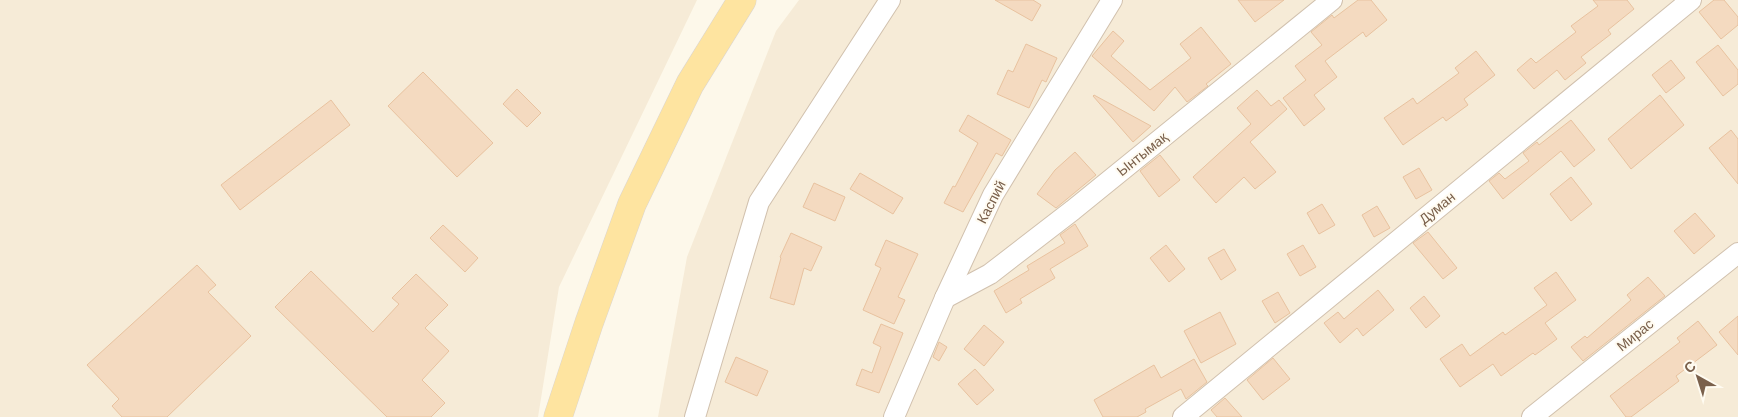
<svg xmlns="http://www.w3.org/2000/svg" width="1738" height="417" font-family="'Work Sans',sans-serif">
<rect width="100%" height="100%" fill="#fdf8ea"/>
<g fill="#f6ebd7">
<path d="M 0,0 L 697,0 L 559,287 L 538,417 L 0,417 Z"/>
<path d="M 799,0 L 1738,0 L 1738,417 L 658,417 L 687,257 L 776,31 Z"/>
</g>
<g fill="#f4dac0" stroke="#e8c29f">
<path d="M 995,0 L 1033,0 L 1041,5 L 1032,21 Z"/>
<path d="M 1238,0 L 1284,0 L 1255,22 Z"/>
<path d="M 1358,0 L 1371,0 L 1387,20 L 1366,37 L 1363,32 L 1325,61 L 1337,77 L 1314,95 L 1325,109 L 1304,126 L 1283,98 L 1306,80 L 1295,66 L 1322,45 L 1311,32 L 1332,15 L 1334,18 Z"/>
<path d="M 1593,0 L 1627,0 L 1634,9 L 1608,30 L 1611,34 L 1581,57 L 1586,63 L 1565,80 L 1557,70 L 1534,89 L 1517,70 L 1531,58 L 1536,63 L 1576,32 L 1571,26 L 1598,6 Z"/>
<path d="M 1714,0 L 1724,0 L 1738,17 L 1738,25 L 1721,39 L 1699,12 Z"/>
<path d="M 1201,27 L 1231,64 L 1206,84 L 1208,86 L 1187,102 L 1175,87 L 1154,111 L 1092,56 L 1113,31 L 1124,41 L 1111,56 L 1150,90 L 1191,58 L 1180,44 Z"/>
<path d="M 1026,44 L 1057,58 L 1046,82 L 1042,80 L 1029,108 L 997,94 L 1008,70 L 1013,72 Z"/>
<path d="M 1718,45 L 1738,70 L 1738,84 L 1723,96 L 1696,62 Z"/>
<path d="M 1476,51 L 1495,75 L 1464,99 L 1468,105 L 1446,121 L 1443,117 L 1403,145 L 1384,118 L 1413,98 L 1417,104 L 1459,73 L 1455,68 Z"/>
<path d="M 1671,60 L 1685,78 L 1666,93 L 1652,75 Z"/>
<path d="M 423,72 L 493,143 L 457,177 L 388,106 Z"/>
<path d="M 517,89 L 541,113 L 527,127 L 503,104 Z"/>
<path d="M 1257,90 L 1271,106 L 1279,100 L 1287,109 L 1250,142 L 1276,172 L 1255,189 L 1244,177 L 1216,203 L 1193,177 L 1251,124 L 1237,108 Z"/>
<path d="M 1094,95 L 1151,126 L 1133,142 L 1093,96 Z"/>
<path d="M 1660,95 L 1684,125 L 1631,169 L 1608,139 Z"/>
<path d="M 331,100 L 350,125 L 240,210 L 221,185 Z"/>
<path d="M 968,115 L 1011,140 L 1002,156 L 996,153 L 963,212 L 944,203 L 953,186 L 955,187 L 978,143 L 959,131 Z"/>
<path d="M 1571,120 L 1595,150 L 1574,167 L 1561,151 L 1503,199 L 1489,181 L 1499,173 L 1505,179 L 1529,161 L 1523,153 L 1537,142 L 1539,145 Z"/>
<path d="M 1731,130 L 1738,139 L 1738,184 L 1709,148 Z"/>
<path d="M 1075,152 L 1096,175 L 1056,208 L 1037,194 L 1055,170 Z"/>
<path d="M 1160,155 L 1180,180 L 1159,197 L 1140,171 Z"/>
<path d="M 1419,168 L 1432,190 L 1416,199 L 1403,177 Z"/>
<path d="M 860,173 L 903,198 L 893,214 L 850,189 Z"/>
<path d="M 1571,177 L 1592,204 L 1571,221 L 1550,194 Z"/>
<path d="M 814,183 L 845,197 L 835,221 L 803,207 Z"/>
<path d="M 1322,204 L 1335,225 L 1319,234 L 1307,213 Z"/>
<path d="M 1377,206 L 1390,228 L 1374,237 L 1362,215 Z"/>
<path d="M 1695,213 L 1715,236 L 1694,254 L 1674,231 Z"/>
<path d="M 1075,224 L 1088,246 L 1050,269 L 1055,278 L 1020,299 L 1022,303 L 1006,313 L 994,291 L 1029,270 L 1027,266 L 1065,243 L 1060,235 Z"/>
<path d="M 443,225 L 478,258 L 465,272 L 430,238 Z"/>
<path d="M 1428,232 L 1457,268 L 1443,279 L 1413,243 Z"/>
<path d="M 791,233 L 822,247 L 811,271 L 804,268 L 794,305 L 770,298 L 781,258 L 780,257 Z"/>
<path d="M 886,240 L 918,254 L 898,297 L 905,300 L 894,324 L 863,310 L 881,268 L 875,265 Z"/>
<path d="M 1166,245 L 1185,269 L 1169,282 L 1150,258 Z"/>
<path d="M 1303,245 L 1316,267 L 1300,276 L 1287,254 Z"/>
<path d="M 1224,249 L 1236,270 L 1221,280 L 1208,258 Z"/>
<path d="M 197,265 L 216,285 L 208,292 L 251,336 L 167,417 L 122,417 L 112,406 L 119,399 L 87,365 Z"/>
<path d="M 311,271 L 373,332 L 399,304 L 392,298 L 416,274 L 448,305 L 425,328 L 449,351 L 422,380 L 445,403 L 431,417 L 387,417 L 275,307 Z"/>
<path d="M 1556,272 L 1576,300 L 1545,323 L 1557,339 L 1535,355 L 1533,353 L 1501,376 L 1493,364 L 1460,387 L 1440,359 L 1462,344 L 1470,356 L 1503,332 L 1505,335 L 1547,305 L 1534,288 Z"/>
<path d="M 1648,277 L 1665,296 L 1583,361 L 1571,347 L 1585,336 L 1587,338 L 1631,300 L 1627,295 Z"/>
<path d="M 1378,290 L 1394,310 L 1363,336 L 1357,328 L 1340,343 L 1324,323 L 1338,312 L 1344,319 Z"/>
<path d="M 1278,292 L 1290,313 L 1275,323 L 1262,301 Z"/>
<path d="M 1424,296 L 1440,316 L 1426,328 L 1410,308 Z"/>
<path d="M 1220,312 L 1236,344 L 1201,363 L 1184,331 Z"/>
<path d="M 1738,316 L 1738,355 L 1719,332 Z"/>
<path d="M 1698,321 L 1717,345 L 1676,376 L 1679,381 L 1631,417 L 1626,417 L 1610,396 L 1680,342 L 1677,338 Z"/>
<path d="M 881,324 L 903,333 L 879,393 L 856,385 L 862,369 L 872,373 L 881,347 L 873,343 Z"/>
<path d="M 984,325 L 1004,342 L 984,366 L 964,349 Z"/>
<path d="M 939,342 L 947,347 L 939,361 L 933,357 Z"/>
<path d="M 736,357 L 768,371 L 757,396 L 725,382 Z"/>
<path d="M 1273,358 L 1290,379 L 1263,400 L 1247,380 Z"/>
<path d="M 1194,359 L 1207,382 L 1186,399 L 1181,389 L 1145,409 L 1146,412 L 1137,417 L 1103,417 L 1094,400 L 1154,365 L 1161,378 Z"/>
<path d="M 975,369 L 994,390 L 977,405 L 958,384 Z"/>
<path d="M 1225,398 L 1242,417 L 1217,417 L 1211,410 Z"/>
</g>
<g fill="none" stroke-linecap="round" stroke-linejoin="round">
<g stroke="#d1c1ae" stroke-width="22">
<g id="minor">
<path d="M 945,298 L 990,274 L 1073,210 L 1332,0"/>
<path d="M 695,417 L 759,202 L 890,0"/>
<path d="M 894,417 L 945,298 L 993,195 L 1112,0"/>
<path d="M 1183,417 L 1691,0"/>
<path d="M 1532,417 L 1738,253"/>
</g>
</g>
<g stroke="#dcd6d0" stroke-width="29">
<path id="primary" d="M 558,417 L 589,323 L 632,204 L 690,84 L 742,0"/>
</g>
<use href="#minor" stroke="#fff" stroke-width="20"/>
<use href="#primary" stroke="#fee4a0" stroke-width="28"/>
</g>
<g text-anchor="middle" stroke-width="4" stroke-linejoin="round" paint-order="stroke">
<g font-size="14" fill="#7a604b" stroke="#fffbf1">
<text transform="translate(1142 154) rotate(-39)" y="5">Ынтымақ</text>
<text transform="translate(991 202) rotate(-63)" y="5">Каспий</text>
<text transform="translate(1437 208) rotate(-39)" y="5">Думан</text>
<text transform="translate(1635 335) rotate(-39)" y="5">Мирас</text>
</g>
</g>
<g transform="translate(1698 377) rotate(321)" stroke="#fffbf1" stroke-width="4" paint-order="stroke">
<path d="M0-4L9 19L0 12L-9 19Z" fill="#7a604b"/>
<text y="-8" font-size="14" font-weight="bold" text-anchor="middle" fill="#7a604b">С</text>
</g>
</svg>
